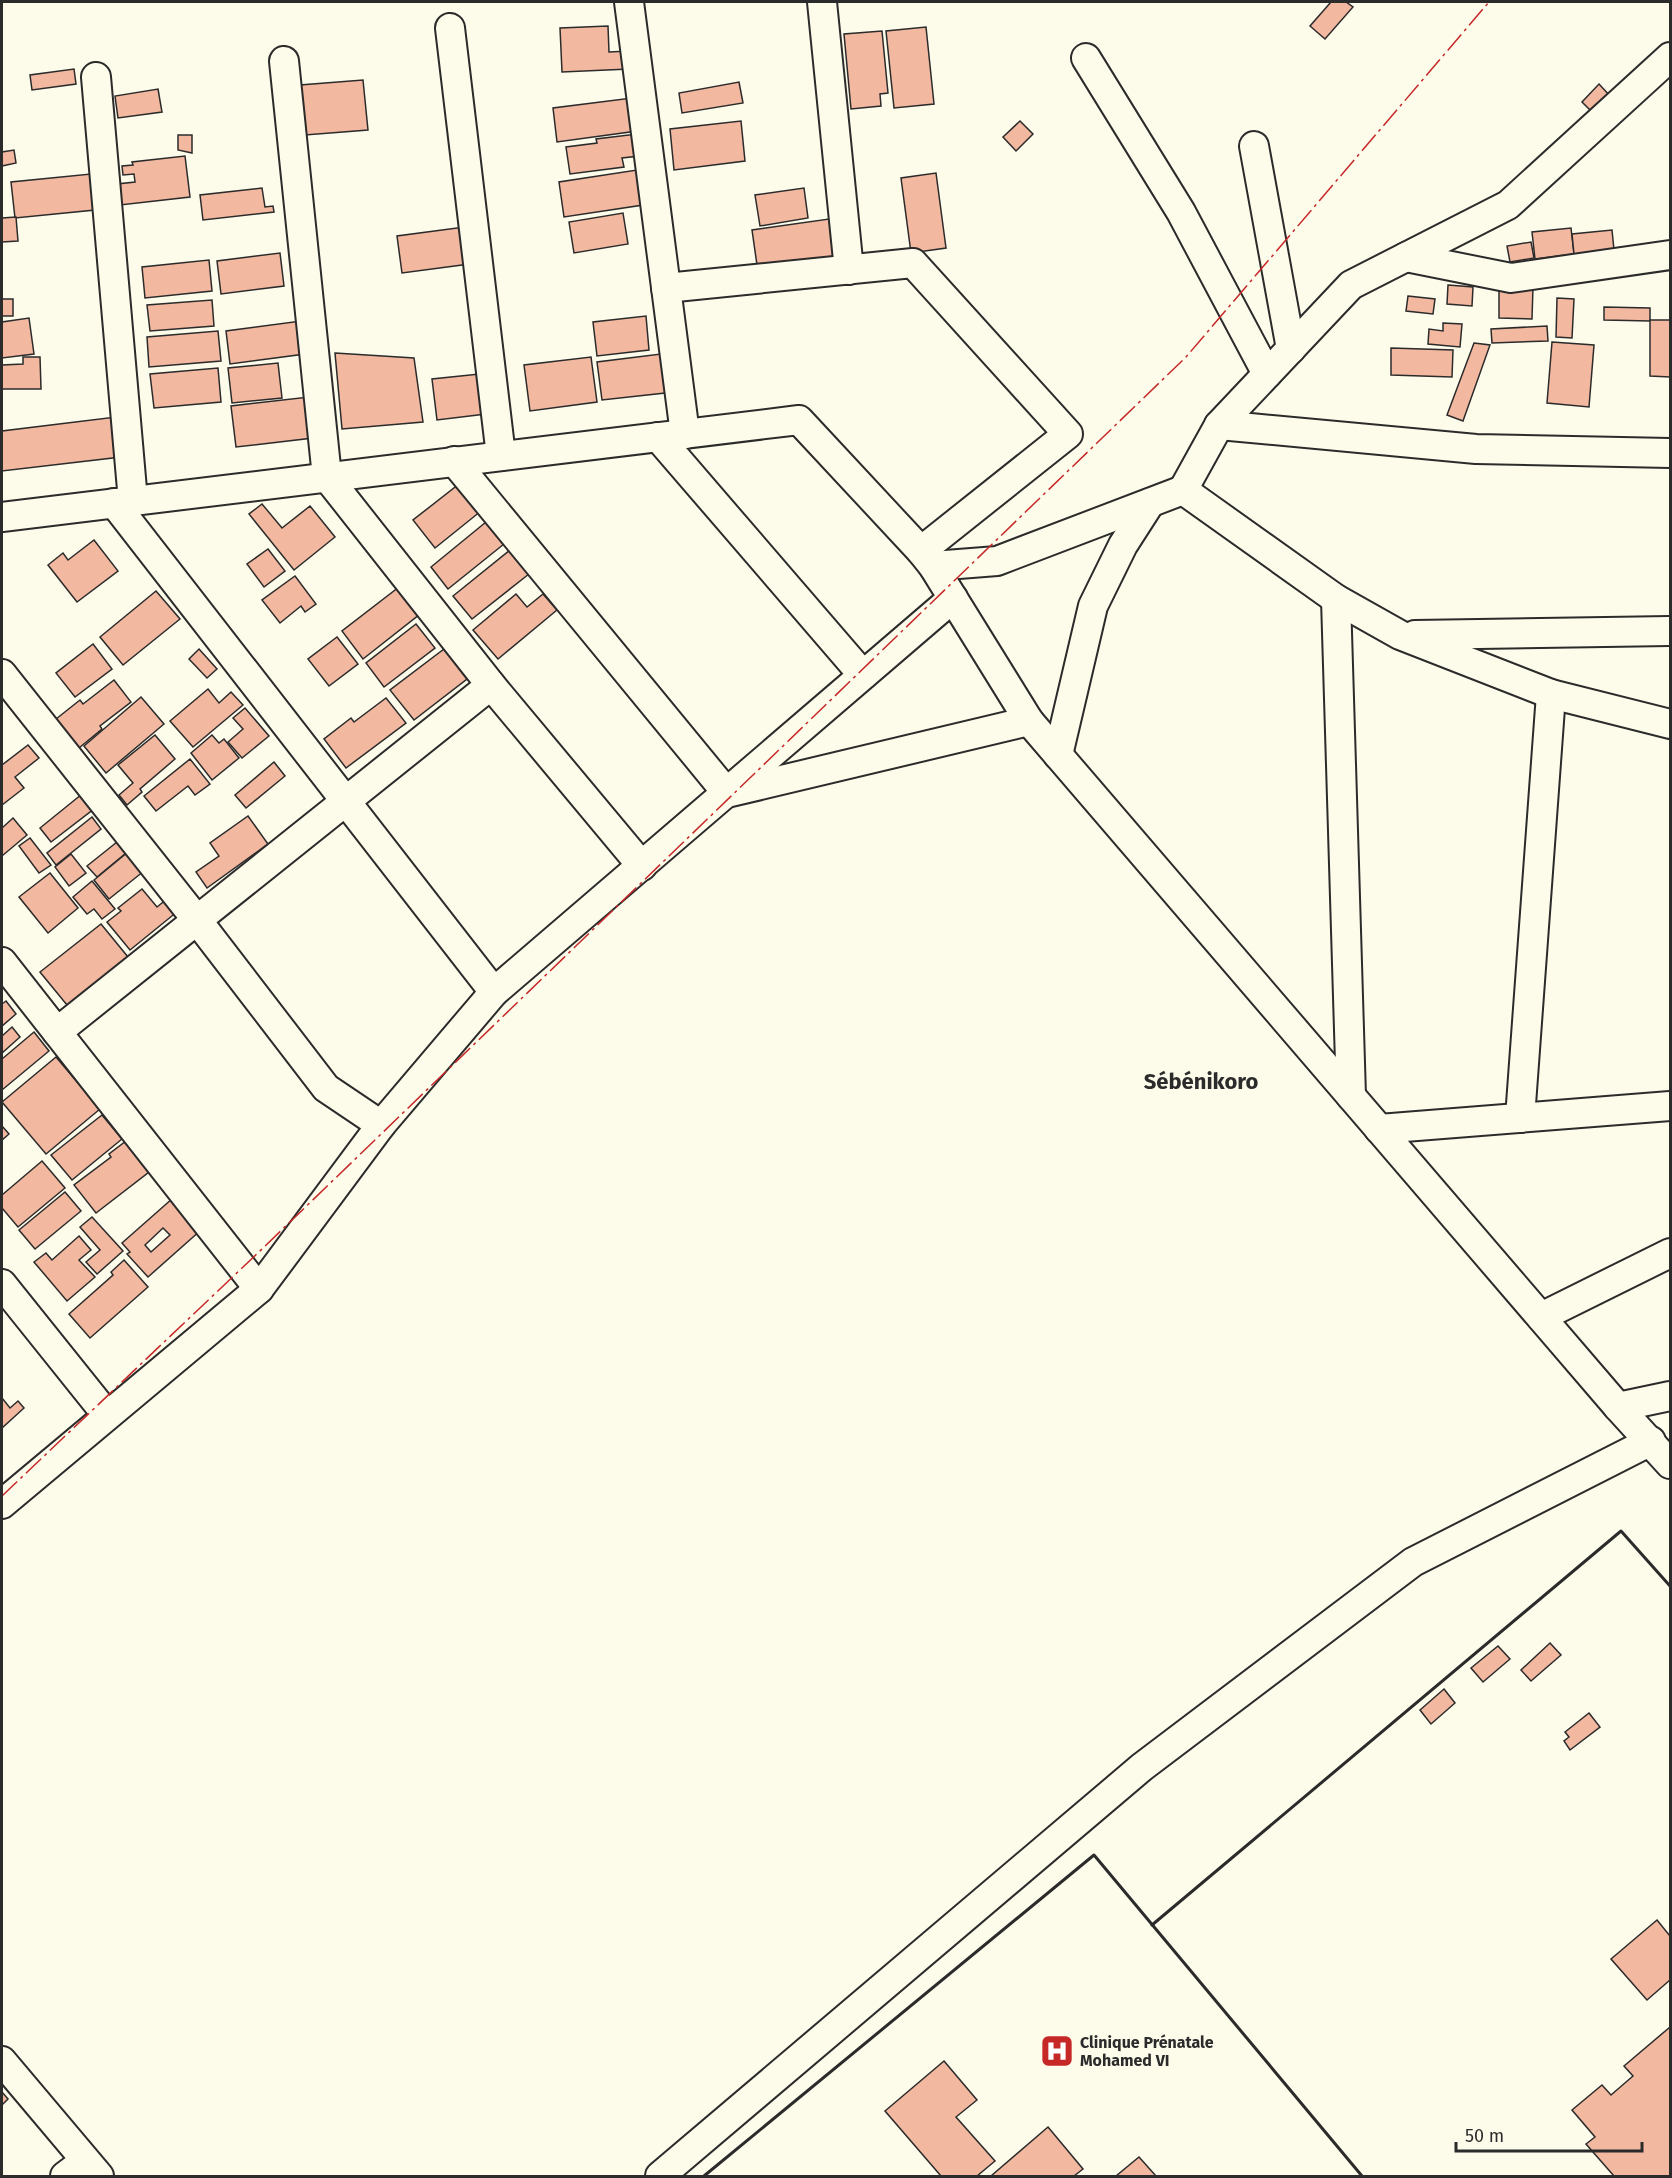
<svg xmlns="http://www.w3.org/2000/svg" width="1672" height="2178" font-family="'Fira Sans',sans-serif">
<rect width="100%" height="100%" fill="#fdfbea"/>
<g fill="#f2b8a0" stroke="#2b2b2b" stroke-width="1.5" fill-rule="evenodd">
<path d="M 1331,2 L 1346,2 L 1353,7 L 1325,39 L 1310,26 Z"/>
<path d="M 608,26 L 609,52 L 629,51 L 629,69 L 562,72 L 560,28 Z"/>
<path d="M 926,27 L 934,104 L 894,108 L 886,31 Z"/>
<path d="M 882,31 L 888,93 L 880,94 L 881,106 L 851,109 L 844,34 Z"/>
<path d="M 74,69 L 76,84 L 32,90 L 30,75 Z"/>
<path d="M 363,80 L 368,130 L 305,135 L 300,85 Z"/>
<path d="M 739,82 L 743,103 L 682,113 L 679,93 Z"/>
<path d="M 1599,84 L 1611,97 L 1594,114 L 1582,102 Z"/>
<path d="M 158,89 L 162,112 L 118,118 L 115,96 Z"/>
<path d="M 632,98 L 637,131 L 557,142 L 553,108 Z"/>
<path d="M 741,121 L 745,161 L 674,170 L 670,129 Z"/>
<path d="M 1020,121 L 1033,134 L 1016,151 L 1003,137 Z"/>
<path d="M 637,134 L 640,156 L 622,158 L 624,167 L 570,174 L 566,147 L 597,143 L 596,139 Z"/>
<path d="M 178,135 L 192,135 L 192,153 L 178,150 Z"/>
<path d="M 14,150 L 16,163 L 2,166 L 2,152 Z"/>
<path d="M 185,156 L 190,197 L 120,205 L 117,184 L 135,182 L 134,174 L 123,175 L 122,166 L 133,165 L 132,162 Z"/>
<path d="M 637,170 L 643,205 L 564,217 L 559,182 Z"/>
<path d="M 936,173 L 946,248 L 911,253 L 901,178 Z"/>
<path d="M 91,174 L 95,210 L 15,218 L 11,182 Z"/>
<path d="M 262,188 L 265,207 L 273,206 L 274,212 L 203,220 L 200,195 Z"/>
<path d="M 804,188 L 808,218 L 760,226 L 755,195 Z"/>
<path d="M 623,213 L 628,244 L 574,253 L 569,222 Z"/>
<path d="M 16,217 L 18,241 L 2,242 L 2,218 Z"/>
<path d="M 829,219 L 835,261 L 758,272 L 752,230 Z"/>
<path d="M 472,226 L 477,263 L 402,273 L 397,236 Z"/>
<path d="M 1571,228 L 1574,254 L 1535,259 L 1532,232 Z"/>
<path d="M 1612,230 L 1614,250 L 1574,254 L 1572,234 Z"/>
<path d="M 1531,242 L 1534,258 L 1510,262 L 1507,246 Z"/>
<path d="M 280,253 L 284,286 L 221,294 L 217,261 Z"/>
<path d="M 209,260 L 212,291 L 145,298 L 142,267 Z"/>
<path d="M 1448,285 L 1473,287 L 1472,306 L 1447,304 Z"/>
<path d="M 1499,287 L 1533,287 L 1532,319 L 1499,318 Z"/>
<path d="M 1408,296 L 1435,299 L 1433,314 L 1406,311 Z"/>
<path d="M 1557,298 L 1574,299 L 1572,338 L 1556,337 Z"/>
<rect x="2" y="299" width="11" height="17"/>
<path d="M 212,300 L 214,326 L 150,331 L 147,305 Z"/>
<path d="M 1604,307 L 1650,308 L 1650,321 L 1604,320 Z"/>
<path d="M 646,316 L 649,350 L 597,356 L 593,322 Z"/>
<path d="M 29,318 L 34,354 L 2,358 L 2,322 Z"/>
<path d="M 1650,320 L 1670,320 L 1670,377 L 1650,376 Z"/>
<path d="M 301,321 L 305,354 L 230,364 L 226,331 Z"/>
<path d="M 1443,323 L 1462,324 L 1460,347 L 1428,344 L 1429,329 L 1443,331 Z"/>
<path d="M 1547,326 L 1548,341 L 1492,343 L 1491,329 Z"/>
<path d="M 218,331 L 221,361 L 149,367 L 147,337 Z"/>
<path d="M 1552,342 L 1594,345 L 1589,407 L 1547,403 Z"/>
<path d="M 1474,343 L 1490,345 L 1463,421 L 1447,415 Z"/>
<path d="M 1391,348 L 1453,350 L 1452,377 L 1391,375 Z"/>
<path d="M 335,353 L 414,358 L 423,422 L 342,429 Z"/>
<path d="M 669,353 L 674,392 L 602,400 L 597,362 Z"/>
<path d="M 23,357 L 40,357 L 41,389 L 2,389 L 2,365 L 23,364 Z"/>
<path d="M 591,357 L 597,402 L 530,411 L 524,365 Z"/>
<path d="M 278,363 L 282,398 L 232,403 L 228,368 Z"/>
<path d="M 218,368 L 221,402 L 154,408 L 150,374 Z"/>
<path d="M 489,373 L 494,413 L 437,420 L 432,379 Z"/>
<path d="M 309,397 L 313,438 L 236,447 L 231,406 Z"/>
<path d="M 116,417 L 121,457 L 2,471 L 2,431 Z"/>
<path d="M 459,484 L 481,511 L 435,548 L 413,520 Z"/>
<path d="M 262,504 L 282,528 L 310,506 L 335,537 L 294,570 L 249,514 Z"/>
<path d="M 486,522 L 504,544 L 448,589 L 431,567 Z"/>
<path d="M 94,540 L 118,571 L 77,602 L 48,565 L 63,553 L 68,560 Z"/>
<path d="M 268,549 L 285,571 L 264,587 L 247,564 Z"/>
<path d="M 510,550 L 529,574 L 472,619 L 453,596 Z"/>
<path d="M 295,576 L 316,604 L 305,612 L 301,606 L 280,623 L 262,600 Z"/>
<path d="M 399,587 L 420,614 L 363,659 L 342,631 Z"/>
<path d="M 156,591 L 180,619 L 123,665 L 100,637 Z"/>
<path d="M 516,594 L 527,607 L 543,594 L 557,610 L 498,659 L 473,630 Z"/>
<path d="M 416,624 L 435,648 L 384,687 L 366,663 Z"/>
<path d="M 337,637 L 358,664 L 329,686 L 308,659 Z"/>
<path d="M 93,644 L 112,669 L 75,697 L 56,673 Z"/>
<path d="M 199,649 L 217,669 L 207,678 L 189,659 Z"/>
<path d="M 444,649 L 467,679 L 414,720 L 390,690 Z"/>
<path d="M 114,680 L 131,702 L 100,726 L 102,729 L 79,748 L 56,719 L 80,700 L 83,704 Z"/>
<path d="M 208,689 L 219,703 L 231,692 L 243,705 L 193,747 L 170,721 Z"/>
<path d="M 141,697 L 164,724 L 106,773 L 84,746 Z"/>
<path d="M 386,698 L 406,723 L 346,768 L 324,739 L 351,718 L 354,722 Z"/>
<path d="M 245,708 L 269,736 L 242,758 L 228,742 L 243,729 L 233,718 Z"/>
<path d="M 155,735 L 175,759 L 140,789 L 142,792 L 127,805 L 119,795 L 133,783 L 118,765 Z"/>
<path d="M 212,735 L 219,743 L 224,739 L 239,758 L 212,780 L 191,753 Z"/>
<path d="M 28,745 L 39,758 L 15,777 L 24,788 L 2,805 L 2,765 Z"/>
<path d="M 190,759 L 210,784 L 195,795 L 188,786 L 156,811 L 144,796 Z"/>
<path d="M 274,762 L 285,776 L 246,808 L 235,795 Z"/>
<path d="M 87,790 L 99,805 L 51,842 L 40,828 Z"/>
<path d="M 248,816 L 268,844 L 207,888 L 196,872 L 219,856 L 210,843 Z"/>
<path d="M 92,817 L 101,829 L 56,865 L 47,853 Z"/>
<path d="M 13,818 L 27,835 L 2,856 L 2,828 Z"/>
<path d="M 30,838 L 51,865 L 39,873 L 19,846 Z"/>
<path d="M 117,842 L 126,853 L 97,877 L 87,866 Z"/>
<path d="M 128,852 L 144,871 L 109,899 L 94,880 Z"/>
<path d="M 71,854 L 86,873 L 69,886 L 55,867 Z"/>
<path d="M 50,873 L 78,908 L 48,933 L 19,897 Z"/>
<path d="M 92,881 L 115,909 L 102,919 L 94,909 L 87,914 L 73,897 Z"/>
<path d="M 142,889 L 157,907 L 173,894 L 183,907 L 130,950 L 107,922 L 121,911 L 118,908 Z"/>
<path d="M 101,924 L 128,957 L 67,1005 L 40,972 Z"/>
<path d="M 6,1001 L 16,1014 L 2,1026 L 2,1004 Z"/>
<path d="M 12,1027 L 20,1037 L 2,1053 L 2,1036 Z"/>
<path d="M 34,1032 L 49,1051 L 2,1090 L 2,1059 Z"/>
<path d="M 56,1057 L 100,1109 L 46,1154 L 2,1102 Z"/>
<path d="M 102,1115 L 122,1139 L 72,1180 L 51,1155 Z"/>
<path d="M 2,1126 L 9,1134 L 2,1140 Z"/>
<path d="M 126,1141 L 149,1172 L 96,1213 L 74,1185 L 111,1157 L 109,1154 Z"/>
<path d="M 42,1161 L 65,1188 L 18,1227 L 2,1208 L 2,1195 Z"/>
<path d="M 65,1192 L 81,1211 L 35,1249 L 19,1230 Z"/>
<path d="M 173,1198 L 201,1230 L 148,1277 L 127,1254 L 130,1252 L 122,1243 ZM 163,1228 L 170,1235 L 151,1252 L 145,1245 Z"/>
<path d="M 92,1217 L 123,1251 L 97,1274 L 86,1262 L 100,1250 L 80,1227 Z"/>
<path d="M 79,1236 L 91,1250 L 79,1260 L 95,1277 L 67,1301 L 34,1262 L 46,1253 L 52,1260 Z"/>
<path d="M 124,1260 L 148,1287 L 90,1338 L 69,1314 L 113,1275 L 111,1272 Z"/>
<path d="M 2,1398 L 10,1408 L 18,1401 L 24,1408 L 2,1428 Z"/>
<path d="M 1550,1643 L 1561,1655 L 1531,1681 L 1521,1670 Z"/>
<path d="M 1498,1646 L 1510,1659 L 1483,1682 L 1471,1668 Z"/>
<path d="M 1444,1689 L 1455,1703 L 1431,1724 L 1420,1710 Z"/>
<path d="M 1589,1713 L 1600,1727 L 1570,1750 L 1564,1741 L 1569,1737 L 1565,1732 Z"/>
<path d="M 1657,1920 L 1670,1936 L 1670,1980 L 1647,2000 L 1611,1959 Z"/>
<path d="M 1670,2027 L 1670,2176 L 1614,2176 L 1586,2144 L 1595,2137 L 1572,2110 L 1602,2085 L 1611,2095 L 1633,2076 L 1624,2066 Z"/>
<path d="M 944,2061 L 977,2100 L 956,2117 L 995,2161 L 977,2176 L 941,2176 L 885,2111 Z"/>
<path d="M 2,2092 L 8,2099 L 2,2105 Z"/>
<path d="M 1048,2127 L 1083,2169 L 1074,2176 L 991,2176 Z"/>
<path d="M 1139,2157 L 1156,2176 L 1116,2176 Z"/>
</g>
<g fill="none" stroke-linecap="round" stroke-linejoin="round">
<g stroke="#2b2b2b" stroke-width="32">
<g id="minor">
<path d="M 629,2 L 685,434"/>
<path d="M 822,2 L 849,270"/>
<path d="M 450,28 L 501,456"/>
<path d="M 1086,58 L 1181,212 L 1267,374"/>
<path d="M 284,61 L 327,477 L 491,685 L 642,866"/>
<path d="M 96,77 L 133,501"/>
<path d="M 1254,146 L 1291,349"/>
<path d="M 1406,257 L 1511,278 L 1670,255"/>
<path d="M 666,288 L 913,263 L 1068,434 L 921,551"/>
<path d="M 1219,425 L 1476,449 L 1670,453"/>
<path d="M 658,437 L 863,675"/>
<path d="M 454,461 L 727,793 L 1029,721"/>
<path d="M 1183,490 L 1219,425 L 1351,285 L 1508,205 L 1670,57"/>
<path d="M 114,503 L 494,992"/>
<path d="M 2,517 L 799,420 L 921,551 L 933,566 L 1029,721 L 1618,1407 L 1670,1464"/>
<path d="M 933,566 L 997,561 L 1183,490 L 1336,599 L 1400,635 L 1551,694 L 1670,724"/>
<path d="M 1336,599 L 1351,1096"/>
<path d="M 1415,635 L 1670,631"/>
<path d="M 2,674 L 197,920 L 326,1088 L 381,1125"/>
<path d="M 1058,755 L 1093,606 L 1123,545 L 1150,503"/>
<path d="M 2,962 L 259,1289"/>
<path d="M 57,1032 L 491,685"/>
<path d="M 1520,1118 L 1551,694"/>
<path d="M 1379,1129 L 1670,1106"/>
<path d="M 2,1284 L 107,1415"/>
<path d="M 1541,1317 L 1670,1253"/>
<path d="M 1618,1407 L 1670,1396"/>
<path d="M 2,1504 L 259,1289 L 381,1125 L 494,992 L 953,598"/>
<path d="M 2,2061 L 99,2176"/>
<path d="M 65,2176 L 85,2161"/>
<path d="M 660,2176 L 1142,1767 L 1413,1562 L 1651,1441"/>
</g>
</g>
<use href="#minor" stroke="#fdfbea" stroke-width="28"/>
<g stroke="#2b2b2b" stroke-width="3">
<path d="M 1152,1925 L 1621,1531 L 1670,1586"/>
<path d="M 704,2176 L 1094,1855 L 1362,2176"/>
</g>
<path stroke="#c62828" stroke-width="1.5" stroke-dasharray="21 4.5 3 4.5" stroke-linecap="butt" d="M 2,1496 L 262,1249 L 1186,357 L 1489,2"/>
</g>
<defs>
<g id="hospital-square" transform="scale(1.725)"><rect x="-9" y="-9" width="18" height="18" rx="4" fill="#c62828" stroke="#fdfbea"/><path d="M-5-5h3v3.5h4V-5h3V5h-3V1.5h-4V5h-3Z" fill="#fff"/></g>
</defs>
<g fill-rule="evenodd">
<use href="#hospital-square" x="1057" y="2051"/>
</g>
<g text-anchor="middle" stroke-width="4.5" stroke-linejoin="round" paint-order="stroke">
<g font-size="16" font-weight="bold" fill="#2b2b2b" stroke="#fdfbea" text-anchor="start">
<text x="1080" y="2048">Clinique Prénatale<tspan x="1080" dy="18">Mohamed VI</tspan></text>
</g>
<g font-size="22" font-weight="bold" fill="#2b2b2b" stroke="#fdfbea">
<text x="1201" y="1089">Sébénikoro</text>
</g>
</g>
<rect width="1672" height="2178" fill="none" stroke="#2b2b2b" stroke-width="6"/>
<path d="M1456 2142v9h186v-9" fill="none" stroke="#2b2b2b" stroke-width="3"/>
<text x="1465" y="2142" font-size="18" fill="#2b2b2b" stroke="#fdfbea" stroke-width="4.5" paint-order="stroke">50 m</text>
</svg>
